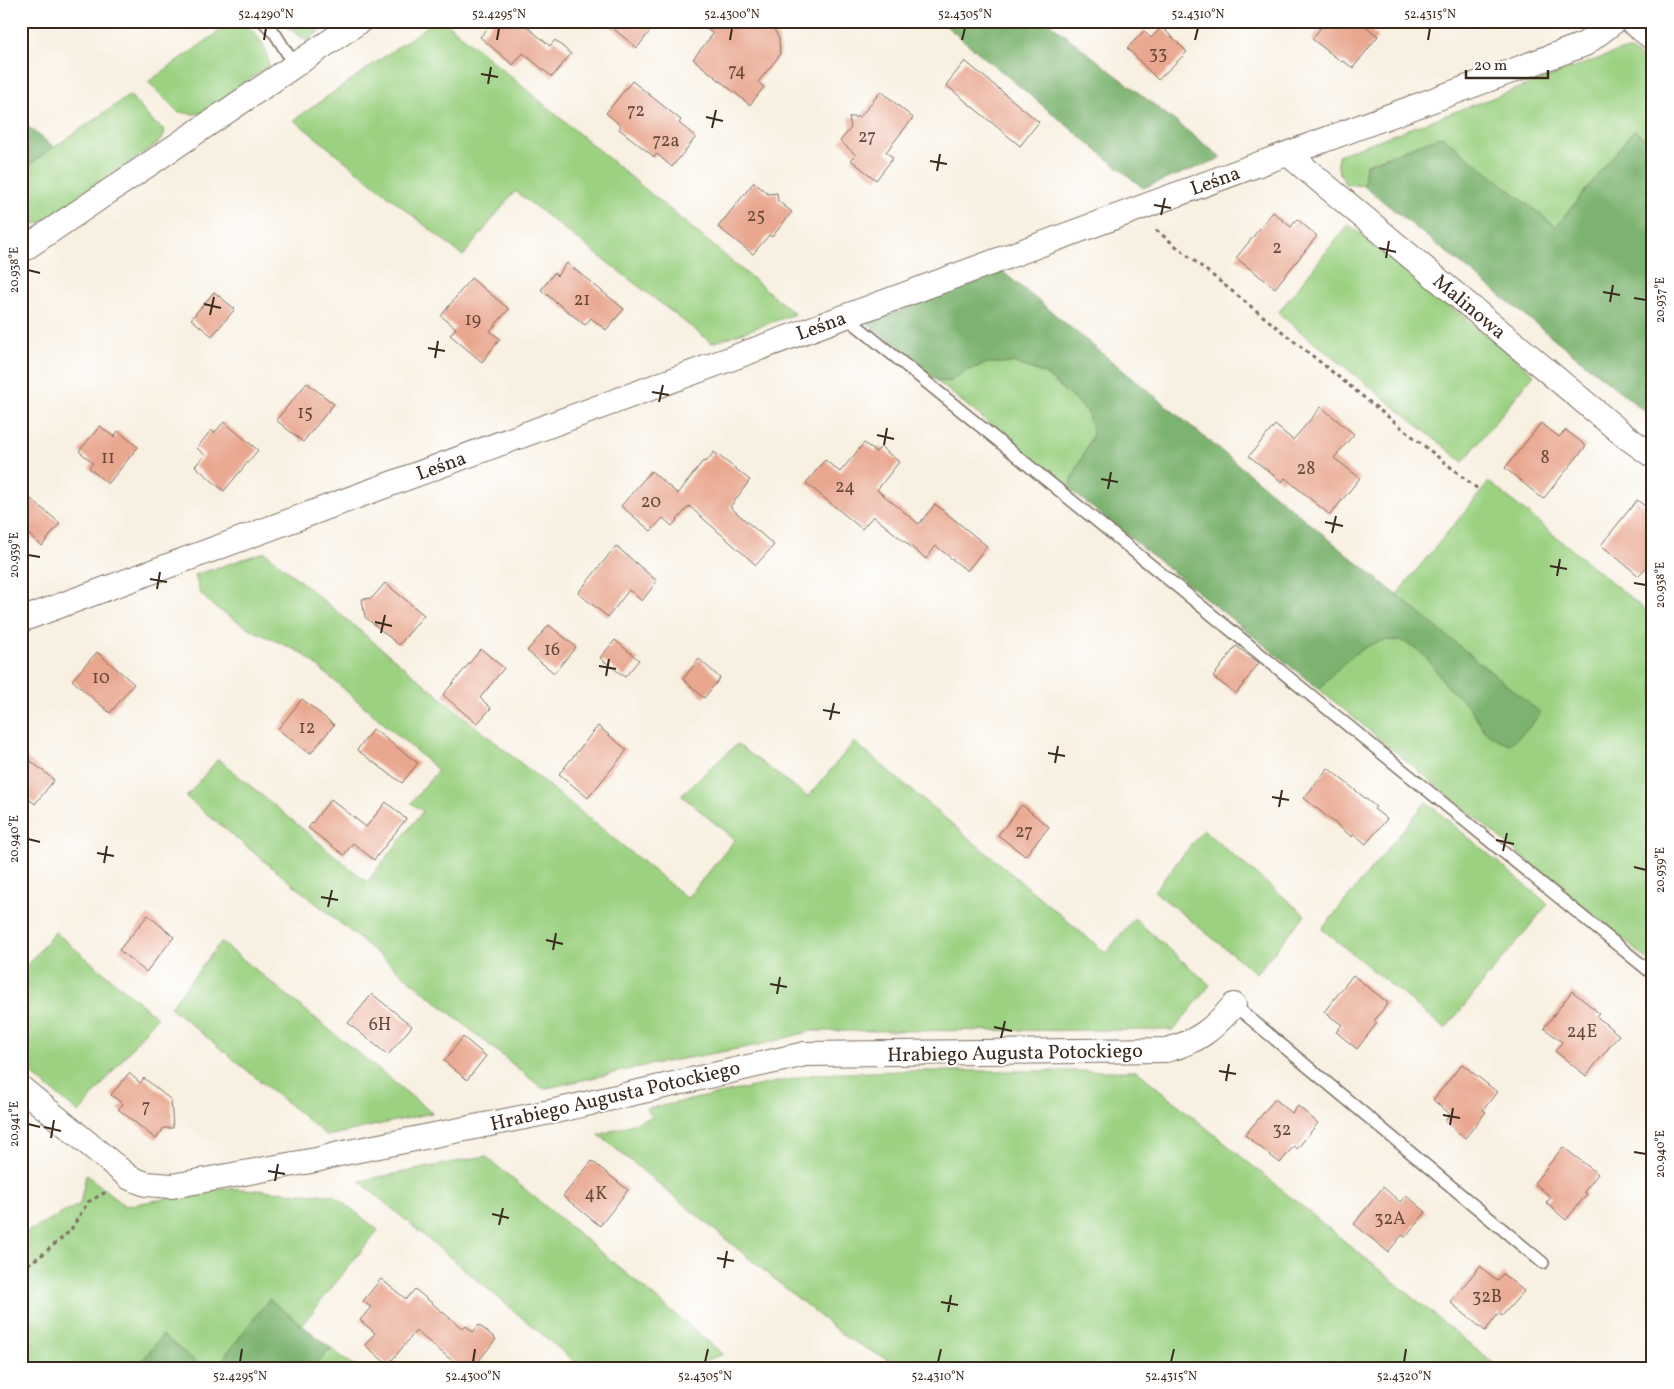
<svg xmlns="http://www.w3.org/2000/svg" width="1674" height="1389" font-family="Vollkorn,serif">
<rect width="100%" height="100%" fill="#fff"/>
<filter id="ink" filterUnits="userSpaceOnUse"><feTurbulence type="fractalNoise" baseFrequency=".02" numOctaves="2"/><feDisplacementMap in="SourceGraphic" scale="10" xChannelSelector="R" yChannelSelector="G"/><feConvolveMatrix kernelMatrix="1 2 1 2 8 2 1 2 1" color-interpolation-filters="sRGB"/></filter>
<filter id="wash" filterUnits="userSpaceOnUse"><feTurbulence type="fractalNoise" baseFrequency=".0096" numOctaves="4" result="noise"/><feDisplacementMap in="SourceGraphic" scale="20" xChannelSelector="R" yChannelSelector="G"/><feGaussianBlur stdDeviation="1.12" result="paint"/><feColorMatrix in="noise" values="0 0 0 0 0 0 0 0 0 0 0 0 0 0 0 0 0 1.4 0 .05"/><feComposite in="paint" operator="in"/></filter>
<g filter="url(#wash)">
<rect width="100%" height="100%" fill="#f8f0e1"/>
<g fill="#9cd182" stroke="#6c7e50">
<path d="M 234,21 L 242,21 C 260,38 265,42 269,66 L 202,113 L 193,114 L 178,112 L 148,82 Z"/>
<path d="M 277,21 L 334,21 L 307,41 Z"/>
<path d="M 435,21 L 444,21 L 795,314 L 712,343 L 515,191 L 463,256 L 294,120 Z"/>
<path d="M 1631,50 L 1653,67 L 1653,145 L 1634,130 L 1556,227 L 1442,136 L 1366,164 L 1364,186 L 1345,184 L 1338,169 L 1338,155 L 1619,51 Z"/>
<path d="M 130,95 L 152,121 L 165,130 L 163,137 L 159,142 L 41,223 L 33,224 L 21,220 L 21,170 Z"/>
<path d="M 1348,224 L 1534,374 L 1463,462 L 1278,313 Z"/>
<path d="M 987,363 L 1015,363 L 1045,374 L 1087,411 L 1093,434 L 1068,488 L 937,381 L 951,381 L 966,371 Z"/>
<path d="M 1489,482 L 1653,616 L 1653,964 L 1319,689 C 1342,663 1381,619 1418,650 C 1431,660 1438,674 1447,686 C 1453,694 1461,698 1467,705 C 1474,713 1479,723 1484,731 L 1541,714 L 1396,595 Z"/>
<path d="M 265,552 L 474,725 L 687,898 L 735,840 L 681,795 L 737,744 L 808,797 L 854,742 L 1106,953 L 1134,918 L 1210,985 L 1174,1030 L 812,1031 L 759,1045 L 649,1065 L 543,1089 L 186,797 L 218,759 L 367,882 L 423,811 L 411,803 L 438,770 L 302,653 L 252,630 L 213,606 L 200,593 L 195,575 Z"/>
<path d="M 1426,802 L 1548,904 L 1445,1029 L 1322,929 Z"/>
<path d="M 1203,830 L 1305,915 L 1256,973 L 1154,891 Z"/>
<path d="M 55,932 L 157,1017 L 79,1113 L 21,1065 L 21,972 Z"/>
<path d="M 221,942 L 240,957 L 432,1113 L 327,1136 L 170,1007 Z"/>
<path d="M 899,1071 L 1137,1071 L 1499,1368 L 903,1368 L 845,1337 L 599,1135 L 653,1117 L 646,1109 L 816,1074 Z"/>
<path d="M 485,1156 L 723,1354 L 688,1368 L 582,1368 L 359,1181 Z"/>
<path d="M 86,1174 L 125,1206 L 223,1188 L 334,1195 L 378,1230 L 302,1325 L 269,1299 L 216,1368 L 204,1368 L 162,1335 L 137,1368 L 21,1368 L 21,1235 L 80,1204 Z"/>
<path d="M 331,1348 L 356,1368 L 314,1368 Z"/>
</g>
<g fill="#7db370" stroke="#5c6e47">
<path d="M 940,21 L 1047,21 L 1222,158 L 1143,188 Z"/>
<path d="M 21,121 L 54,147 L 21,170 Z"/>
<path d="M 1634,130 L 1653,145 L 1653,418 L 1364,186 L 1366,165 L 1442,136 L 1556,227 Z"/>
<path d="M 1003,272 L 1541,713 L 1526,731 L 1510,744 C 1477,733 1485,725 1466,704 C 1461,698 1454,694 1449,688 C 1438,676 1431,660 1418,650 C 1380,621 1342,663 1319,689 L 1068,488 L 1093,434 L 1087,411 L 1046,374 L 1015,363 L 987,363 L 966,371 L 951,381 L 937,381 L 867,323 Z"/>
<path d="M 269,1299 L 331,1348 L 314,1368 L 216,1368 Z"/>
<path d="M 162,1335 L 204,1368 L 137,1368 Z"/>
</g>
<g id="blocks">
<g fill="#e9a790">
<path d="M 494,21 L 520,21 L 550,46 L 555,40 L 571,54 L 552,77 L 523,53 L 513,65 L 480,37 Z"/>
<path d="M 604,21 L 658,21 L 637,48 Z"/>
<path d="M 697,21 L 765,21 L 774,29 L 779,39 L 780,55 L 758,82 L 764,87 L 750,105 L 693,59 L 713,34 Z"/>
<path d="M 1326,21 L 1359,21 L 1378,36 L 1353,68 L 1343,61 L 1342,62 L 1312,39 Z"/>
<path d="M 1162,27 L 1187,52 L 1158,80 L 1127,48 L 1144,31 L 1151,38 Z"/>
<path d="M 965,61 L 1039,122 L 1020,146 L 946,85 Z"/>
<path d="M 632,81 L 681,120 L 679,123 L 696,137 L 672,167 L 657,154 L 654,157 L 637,143 L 619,129 L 621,126 L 606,113 Z"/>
<path d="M 881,91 L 913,118 L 886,152 L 893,158 L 876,180 L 851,160 L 856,155 L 840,141 L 851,128 L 849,117 L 860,117 Z"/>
<path d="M 754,182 L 768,194 L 777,193 L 778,201 L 792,212 L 772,237 L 769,235 L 753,254 L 718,227 Z"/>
<path d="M 1273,212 L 1291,227 L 1297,219 L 1317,236 L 1275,288 L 1236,258 Z"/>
<path d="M 567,263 L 624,309 L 606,330 L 591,318 L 585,325 L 541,290 L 554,273 L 557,276 Z"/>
<path d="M 471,278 L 509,309 L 490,331 L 500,339 L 482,362 L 450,335 L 456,328 L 441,316 Z"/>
<path d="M 214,292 L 235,309 L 212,336 L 191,319 Z"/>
<path d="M 307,383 L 334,404 L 303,442 L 276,420 Z"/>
<path d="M 1321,407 L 1354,434 L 1334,458 L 1360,478 L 1330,515 L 1285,478 L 1282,482 L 1249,456 L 1275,425 L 1293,440 Z"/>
<path d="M 224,422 L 258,450 L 224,491 L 195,466 L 205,455 L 197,448 L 211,430 L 214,433 Z"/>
<path d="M 1541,423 L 1559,437 L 1566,430 L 1586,446 L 1543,499 L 1505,468 Z"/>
<path d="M 100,426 L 114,437 L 118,431 L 138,447 L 108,484 L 89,468 L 93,463 L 79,451 Z"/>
<path d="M 864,443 L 876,452 L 881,447 L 899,462 L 877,490 L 919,524 L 935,504 L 987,546 L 967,571 L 936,546 L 926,559 L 873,516 L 862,529 L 806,483 L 825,460 L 840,472 Z"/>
<path d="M 714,452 L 750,480 L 730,507 L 774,545 L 756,565 L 689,506 L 672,526 L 663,518 L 651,531 L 621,506 L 651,471 L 678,494 L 702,462 L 707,461 Z"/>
<path d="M 21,491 L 60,523 L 42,546 L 21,528 Z"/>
<path d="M 1637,500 L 1653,512 L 1653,559 L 1639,576 L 1601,545 Z"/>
<path d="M 616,546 L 657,581 L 642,601 L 629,590 L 608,617 L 578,593 Z"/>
<path d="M 385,583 L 424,615 L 399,645 L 365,617 L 362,599 L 372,598 Z"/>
<path d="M 549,625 L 576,647 L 554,673 L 527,651 Z"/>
<path d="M 615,640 L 639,660 L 625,677 L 600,658 Z"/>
<path d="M 1236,646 L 1259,663 L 1236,694 L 1213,677 Z"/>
<path d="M 481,649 L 504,668 L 480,698 L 491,708 L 477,724 L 443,695 Z"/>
<path d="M 97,652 L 134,684 L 110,713 L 72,680 Z"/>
<path d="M 699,659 L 720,678 L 704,698 L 683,679 Z"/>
<path d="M 302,699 L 334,725 L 311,753 L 303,749 L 278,729 Z"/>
<path d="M 598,726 L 627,750 L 588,798 L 559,774 Z"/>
<path d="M 373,729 L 418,763 L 402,783 L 357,750 Z"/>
<path d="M 21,753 L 54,780 L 35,804 L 21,793 Z"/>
<path d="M 1328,768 L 1376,807 L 1374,809 L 1387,819 L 1366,844 L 1354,834 L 1352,837 L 1304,798 Z"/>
<path d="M 331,799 L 366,827 L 386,802 L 406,819 L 374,860 L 353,843 L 344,855 L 308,828 Z"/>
<path d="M 1022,805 L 1049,827 L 1025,856 L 998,835 Z"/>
<path d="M 148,915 L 174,937 L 146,972 L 119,950 Z"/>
<path d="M 1353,975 L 1388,1003 L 1374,1021 L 1377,1023 L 1357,1049 L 1336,1032 L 1342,1025 L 1324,1012 Z"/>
<path d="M 1572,991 L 1599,1013 L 1596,1016 L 1619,1035 L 1586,1076 L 1555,1051 L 1562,1042 L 1544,1028 Z"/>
<path d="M 372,994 L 412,1026 L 388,1055 L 348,1023 Z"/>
<path d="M 463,1037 L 486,1056 L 467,1080 L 444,1061 Z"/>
<path d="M 1462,1064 L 1497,1092 L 1483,1110 L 1486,1112 L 1465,1138 L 1445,1121 L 1450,1114 L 1433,1100 Z"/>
<path d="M 129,1073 L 140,1083 L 144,1078 L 171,1100 L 173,1128 L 164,1128 L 156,1139 L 118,1109 L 123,1104 L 111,1095 Z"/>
<path d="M 1275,1099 L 1292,1113 L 1298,1106 L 1318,1123 L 1297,1149 L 1294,1146 L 1280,1163 L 1245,1135 Z"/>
<path d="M 1563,1147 L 1598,1174 L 1584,1192 L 1587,1194 L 1566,1220 L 1546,1203 L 1551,1197 L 1534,1183 Z"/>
<path d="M 592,1161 L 628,1190 L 600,1226 L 563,1196 Z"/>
<path d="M 1383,1187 L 1400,1202 L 1406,1195 L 1426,1212 L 1405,1237 L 1402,1235 L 1388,1252 L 1354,1224 Z"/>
<path d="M 1480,1266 L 1497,1281 L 1503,1274 L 1524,1291 L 1502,1316 L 1499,1313 L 1485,1331 L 1450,1302 Z"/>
<path d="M 381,1279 L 406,1299 L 415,1289 L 463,1329 L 466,1326 L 473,1332 L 479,1325 L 496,1339 L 473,1368 L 461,1368 L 416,1331 L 388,1365 L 365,1345 L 375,1333 L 360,1320 L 371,1307 L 363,1301 Z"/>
</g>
</g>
</g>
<g filter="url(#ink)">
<use href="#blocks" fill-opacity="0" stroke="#7d6f62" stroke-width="1"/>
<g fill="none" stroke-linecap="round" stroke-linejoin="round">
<g stroke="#7d6f62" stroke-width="14">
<g id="lane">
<path d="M 263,21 L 276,35 L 295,66"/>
<path d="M 845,316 L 1653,974"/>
<path d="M 1234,1005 L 1543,1263"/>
</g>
</g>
<g stroke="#7d6f62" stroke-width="26">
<g id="street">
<path d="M 1288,154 L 1625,436 L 1653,456"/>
<path d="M 21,251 L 360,21"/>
<path d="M 21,620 L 1585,44 L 1615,21"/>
<path d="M 21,1088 L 130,1178 L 146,1184 L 172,1186 L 316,1160 L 339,1154 L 555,1111 L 805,1054 L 1166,1050 C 1198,1042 1213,1029 1234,1005"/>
</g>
</g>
<g stroke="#7d6f62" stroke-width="30">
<path id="secondary" d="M 1634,21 L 1653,36"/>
</g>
<g stroke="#7d6f62" stroke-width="3" stroke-dasharray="4 4" stroke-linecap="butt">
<path d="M 1156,230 L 1479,490"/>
<path d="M 21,1269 L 43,1254 L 70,1231 L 88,1202 L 106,1192"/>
</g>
<use href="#lane" stroke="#fff" stroke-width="11"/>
<use href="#street" stroke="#fff" stroke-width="24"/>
<use href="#secondary" stroke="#fff" stroke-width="28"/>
</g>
</g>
<path fill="none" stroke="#3b2a1e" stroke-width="2" d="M 264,40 L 266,28M 497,40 L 499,28M 730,40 L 732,28M 962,40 L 965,28M 1195,40 L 1198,28M 1428,40 L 1430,28M 481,74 L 498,77M 488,84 L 491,67M 706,117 L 723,121M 712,128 L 716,110M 930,161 L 947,164M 937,171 L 940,154M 1154,205 L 1171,208M 1161,215 L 1165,198M 1379,248 L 1396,252M 1386,258 L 1389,241M 28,270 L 40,273M 1603,292 L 1620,295M 1634,298 L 1646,300M 1610,302 L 1613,285M 204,304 L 221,308M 210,315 L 214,297M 428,348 L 445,351M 435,358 L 438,341M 652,392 L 669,395M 659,402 L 663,385M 877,435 L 894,439M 884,445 L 887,428M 1101,479 L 1118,482M 1108,489 L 1111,472M 1325,522 L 1343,526M 1332,533 L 1336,516M 28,555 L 40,557M 1550,566 L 1567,569M 1557,576 L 1560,559M 150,579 L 167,582M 1634,583 L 1646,585M 157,589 L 160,572M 375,622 L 392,626M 381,633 L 385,615M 599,666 L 616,669M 606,676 L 609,659M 823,710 L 840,713M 830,720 L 834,703M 1048,753 L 1065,756M 1055,763 L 1058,746M 1272,797 L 1289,800M 1279,807 L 1282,790M 28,839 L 40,842M 1496,840 L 1514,844M 1503,851 L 1507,833M 97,853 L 114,856M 104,863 L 107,846M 1634,867 L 1646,870M 321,897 L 338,900M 328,907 L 332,890M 546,940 L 563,944M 553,950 L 556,933M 770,984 L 787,987M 777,994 L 780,977M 994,1027 L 1012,1031M 1001,1038 L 1005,1021M 1219,1071 L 1236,1074M 1226,1081 L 1229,1064M 1443,1115 L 1460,1118M 28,1124 L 40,1127M 1450,1125 L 1453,1108M 44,1127 L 61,1131M 51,1138 L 54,1120M 1634,1152 L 1646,1154M 268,1171 L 285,1174M 275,1181 L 278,1164M 492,1214 L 509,1218M 499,1225 L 503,1208M 717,1258 L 734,1261M 724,1268 L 727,1251M 941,1302 L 958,1305M 948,1312 L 951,1295M 240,1362 L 242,1349M 473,1362 L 475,1349M 705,1362 L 708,1349M 938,1362 L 941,1349M 1171,1362 L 1174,1349M 1404,1362 L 1406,1349"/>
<g text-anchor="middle" stroke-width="4" stroke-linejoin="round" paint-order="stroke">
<g font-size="18" fill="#66493a">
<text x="1158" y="59">33</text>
<text x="737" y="76">74</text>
<text x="636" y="116">72</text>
<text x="867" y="142">27</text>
<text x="666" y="146">72a</text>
<text x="756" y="221">25</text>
<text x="1277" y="253">2</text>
<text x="582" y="305">21</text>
<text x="473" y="325">19</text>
<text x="305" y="418">15</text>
<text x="108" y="463">11</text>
<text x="1545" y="463">8</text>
<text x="1306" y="474">28</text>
<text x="845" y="492">24</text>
<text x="651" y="507">20</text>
<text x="552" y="655">16</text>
<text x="101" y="683">10</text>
<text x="307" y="733">12</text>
<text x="1024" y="837">27</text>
<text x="380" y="1030">6H</text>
<text x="1582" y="1037">24E</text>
<text x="146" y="1112">7</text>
<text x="1282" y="1135">32</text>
<text x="596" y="1199">4K</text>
<text x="1390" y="1224">32A</text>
<text x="1487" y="1302">32B</text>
</g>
<g font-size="20" fill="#3b2a1e" stroke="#fff">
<text transform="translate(1215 180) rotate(-20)" y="7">Leśna</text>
<text transform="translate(1470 306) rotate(40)" y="7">Malinowa</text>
<text transform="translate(821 325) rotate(-20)" y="7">Leśna</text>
<text transform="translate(441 465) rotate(-20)" y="7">Leśna</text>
<text transform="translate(1015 1052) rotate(-1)" y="7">Hrabiego Augusta Potockiego</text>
<text transform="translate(615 1095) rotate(-13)" y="7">Hrabiego Augusta Potockiego</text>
</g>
</g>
<rect width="1674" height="1389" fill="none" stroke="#fff" stroke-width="55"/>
<path d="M1466 70v8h82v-8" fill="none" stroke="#3b2a1e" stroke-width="2.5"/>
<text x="1474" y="70" font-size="15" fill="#3b2a1e" stroke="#ffffff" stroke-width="4" paint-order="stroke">20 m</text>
<rect x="28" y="28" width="1618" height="1334" fill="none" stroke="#3b2a1e" stroke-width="2"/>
<g font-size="12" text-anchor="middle" fill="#3b2a1e">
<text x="266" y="18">52.4290°N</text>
<text x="499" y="18">52.4295°N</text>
<text x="732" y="18">52.4300°N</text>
<text x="965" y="18">52.4305°N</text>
<text x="1198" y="18">52.4310°N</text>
<text x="1430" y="18">52.4315°N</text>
<text transform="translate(14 270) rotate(-90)" y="4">20.938°E</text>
<text transform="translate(1660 300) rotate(-90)" y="4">20.937°E</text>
<text transform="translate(14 555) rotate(-90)" y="4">20.939°E</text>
<text transform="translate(1660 585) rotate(-90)" y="4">20.938°E</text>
<text transform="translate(14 839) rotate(-90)" y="4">20.940°E</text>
<text transform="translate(1660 870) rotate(-90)" y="4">20.939°E</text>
<text transform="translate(14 1124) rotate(-90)" y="4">20.941°E</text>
<text transform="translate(1660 1154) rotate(-90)" y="4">20.940°E</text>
<text x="240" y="1380">52.4295°N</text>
<text x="473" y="1380">52.4300°N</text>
<text x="705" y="1380">52.4305°N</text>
<text x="938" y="1380">52.4310°N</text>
<text x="1171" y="1380">52.4315°N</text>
<text x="1404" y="1380">52.4320°N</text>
</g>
</svg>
